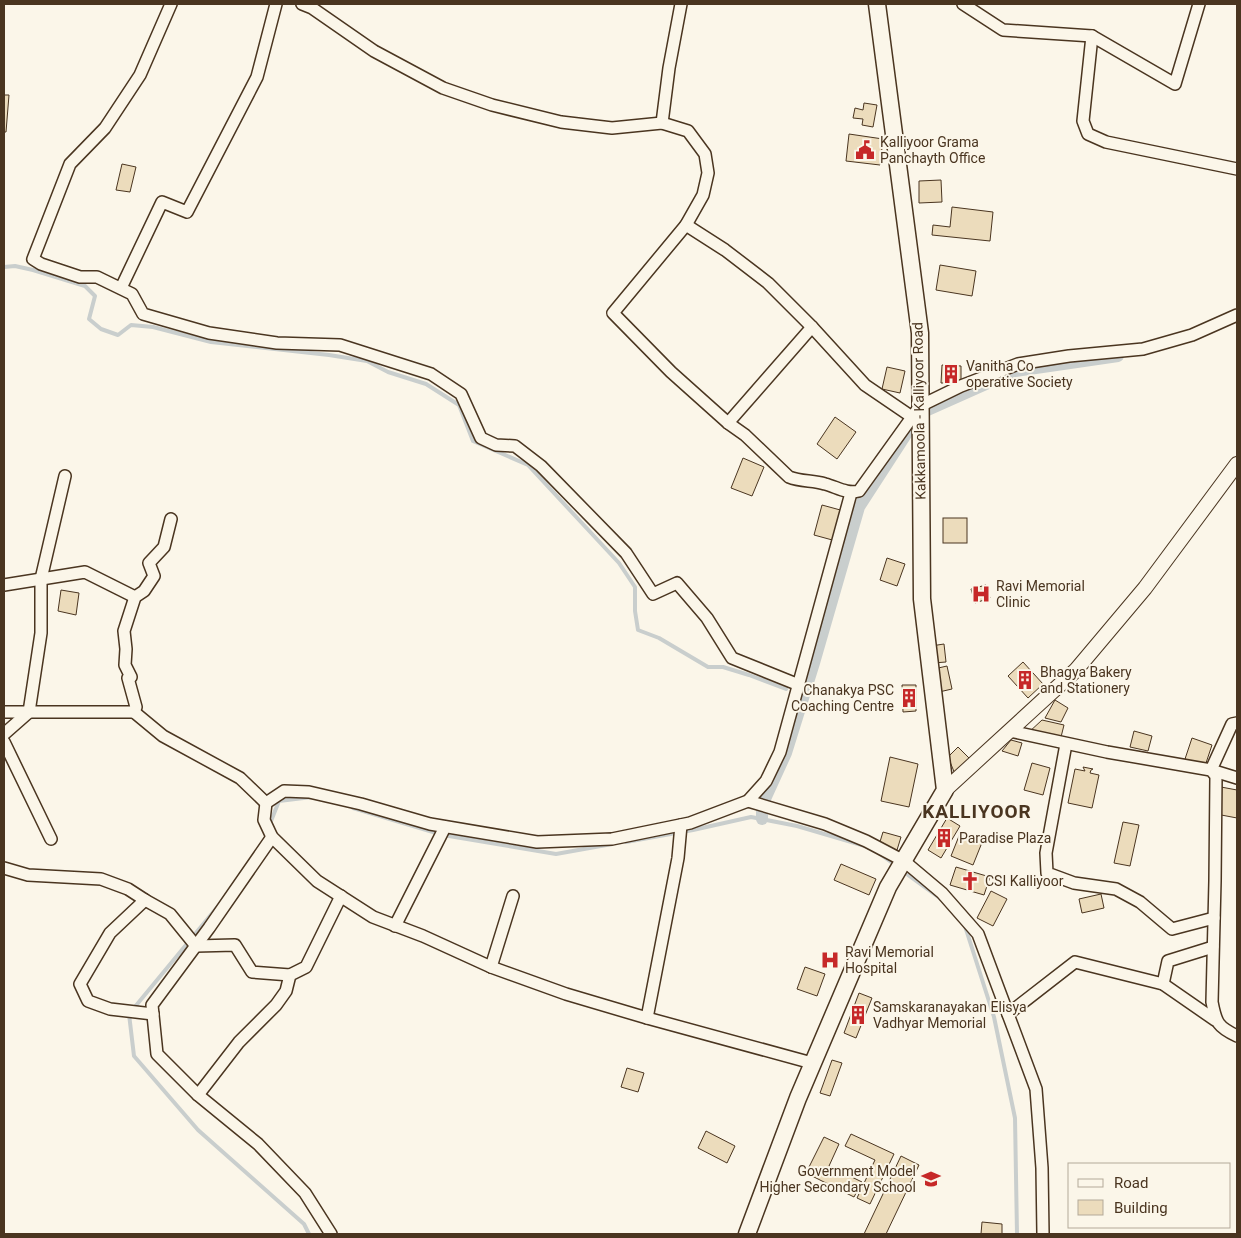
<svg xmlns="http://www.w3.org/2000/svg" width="1241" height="1238" font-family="Roboto,sans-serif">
<rect width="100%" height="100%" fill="#fbf6e9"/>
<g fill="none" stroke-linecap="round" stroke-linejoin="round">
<g stroke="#c9cecd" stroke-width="4">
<path d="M 4,267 L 15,266 L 33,270 L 85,286 L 95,296 L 89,319 L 101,329 L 118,335 L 131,325 L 153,327 L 211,342 L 329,355 L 367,361 L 388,372 L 426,384 L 459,405 L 473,441 L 528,465 L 619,563 L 635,587 L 635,611 L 638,630 L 659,638 L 708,667 L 723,667 L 749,675 L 786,689"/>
<path d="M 803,695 L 804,695"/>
<path d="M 353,808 L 443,835 L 556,854 L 612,844"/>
<path d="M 269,826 L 279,801 L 312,797"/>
<path d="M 626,842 L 693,830 L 751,817 L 797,826 L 865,846"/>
<path d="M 880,854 L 891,862"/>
<path d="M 908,875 L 941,899"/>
<path d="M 219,905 L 129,1014 L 134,1056 L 198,1130 L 304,1224 L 309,1234"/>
<path d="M 964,923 L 994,1017 L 1015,1118 L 1017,1234"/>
</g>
<g stroke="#c9cecd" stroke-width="12">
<path d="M 923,412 L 1015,371 L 1118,356"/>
<path d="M 765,799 L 786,753 L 814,663 L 859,507 L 916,419"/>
<path d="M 762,819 L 762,811"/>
</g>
</g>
<g fill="#ecdcbc" stroke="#4a3520">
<path d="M 4,95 L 9,95 L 6,132 L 4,132 Z"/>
<path d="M 864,103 L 877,105 L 873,127 L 862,125 L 863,119 L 853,118 L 855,108 L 863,110 Z"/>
<path d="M 849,134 L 883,139 L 880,165 L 846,161 Z"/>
<path d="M 122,164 L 136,167 L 130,192 L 116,190 Z"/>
<path d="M 941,180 L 942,202 L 919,203 L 919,181 Z"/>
<path d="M 952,207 L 993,212 L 990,241 L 932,235 L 933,225 L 950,227 Z"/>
<path d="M 940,265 L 976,271 L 972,296 L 936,290 Z"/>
<path d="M 942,365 L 961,366 L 961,383 L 941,383 Z"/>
<path d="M 887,367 L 905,371 L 900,393 L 882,389 Z"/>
<path d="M 835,417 L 856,432 L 837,459 L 817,444 Z"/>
<path d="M 743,458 L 764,467 L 752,496 L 731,488 Z"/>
<path d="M 822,505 L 844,511 L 836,541 L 814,535 Z"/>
<rect x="943" y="518" width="24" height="25"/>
<path d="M 887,558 L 905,564 L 897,586 L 880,580 Z"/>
<path d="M 986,585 L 990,598 L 975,603 L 971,589 Z"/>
<path d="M 61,590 L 79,593 L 76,615 L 58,611 Z"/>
<path d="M 944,644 L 946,662 L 933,663 L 931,646 Z"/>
<path d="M 1023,662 L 1043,684 L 1028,698 L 1008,676 Z"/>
<path d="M 947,666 L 952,689 L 939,692 L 934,669 Z"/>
<path d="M 902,685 L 916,685 L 916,711 L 903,712 Z"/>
<path d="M 1055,700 L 1068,708 L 1061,722 L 1045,718 Z"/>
<path d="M 1042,720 L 1064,725 L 1060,741 L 1028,733 Z"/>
<path d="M 1134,731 L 1152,736 L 1148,751 L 1130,747 Z"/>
<path d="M 1192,738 L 1212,745 L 1205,766 L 1185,759 Z"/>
<path d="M 1011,740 L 1022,743 L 1018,756 L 1002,751 Z"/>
<path d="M 958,747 L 970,759 L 955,774 L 948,757 Z"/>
<path d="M 890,757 L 918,764 L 909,807 L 881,801 Z"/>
<path d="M 1032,763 L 1050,768 L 1043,795 L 1024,790 Z"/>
<path d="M 1083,767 L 1093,769 L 1091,770 L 1090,773 L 1099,775 L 1092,808 L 1068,803 L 1075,769 L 1085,771 Z"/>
<path d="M 1221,787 L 1237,790 L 1237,818 L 1216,814 Z"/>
<path d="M 947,818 L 960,826 L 941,858 L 928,850 Z"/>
<path d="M 1123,822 L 1139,825 L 1130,866 L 1114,863 Z"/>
<path d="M 961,831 L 983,840 L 973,865 L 951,856 Z"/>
<path d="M 883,832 L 901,837 L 897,850 L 879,845 Z"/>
<path d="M 841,864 L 876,879 L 869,895 L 834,880 Z"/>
<path d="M 956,867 L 990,877 L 984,895 L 950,885 Z"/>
<path d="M 991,891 L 1007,899 L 993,926 L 977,918 Z"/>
<path d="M 1101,894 L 1104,908 L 1082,913 L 1079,899 Z"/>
<path d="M 805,967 L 825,974 L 817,996 L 797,989 Z"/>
<path d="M 859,993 L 872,998 L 856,1038 L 844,1033 Z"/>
<path d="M 832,1060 L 842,1063 L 830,1096 L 820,1093 Z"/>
<path d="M 627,1068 L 644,1073 L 638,1092 L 621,1087 Z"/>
<path d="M 706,1131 L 735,1146 L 727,1163 L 698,1148 Z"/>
<path d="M 851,1134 L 894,1154 L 870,1204 L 857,1198 L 875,1160 L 845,1146 Z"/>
<path d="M 824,1137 L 839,1144 L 829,1166 L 862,1182 L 854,1197 L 806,1173 Z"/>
<path d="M 901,1156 L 919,1165 L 886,1234 L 864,1234 Z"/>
<path d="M 982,1222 L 1002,1224 L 1002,1234 L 981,1234 Z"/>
</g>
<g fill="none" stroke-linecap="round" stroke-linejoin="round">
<g stroke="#4a3520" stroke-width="14">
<g id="minor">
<path d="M 171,4 L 140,75 L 105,128 L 70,164 L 33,259 L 41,264 L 80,277 L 97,277 L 132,294 L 143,314 L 209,333 L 277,343 L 340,345 L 431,374 L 461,394 L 481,438 L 496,445 L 515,446 L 541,466 L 626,553 L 653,594 L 677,583 L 707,618 L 732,658 L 799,685"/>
<path d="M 302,4 L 312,8 L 374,51 L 443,88 L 492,105 L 561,122 L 612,128 L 662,123"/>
<path d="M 681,4 L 669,68 L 662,123 L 688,131 L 705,154 L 708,173 L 703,195 L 686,225 L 613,313 L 671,372 L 728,423 L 745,435 L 789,477 C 801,482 813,480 825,484 C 837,487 846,494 859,491 L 920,406 L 961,386 L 1018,364 L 1069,356 L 1143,349 L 1192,335 L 1237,315"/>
<path d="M 963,4 L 1003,30 L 1092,36 L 1175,84 L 1199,4"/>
<path d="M 1092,36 L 1083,121 L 1088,134 L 1106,142 L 1237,169"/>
<path d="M 686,225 L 725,250 L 768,283 L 812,327 L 865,385 L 912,417"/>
<path d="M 121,288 L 162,202 L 187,212 L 257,77 L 276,4"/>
<path d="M 728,423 L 812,327"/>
<path d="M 4,585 L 85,572 L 135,597"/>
<path d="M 4,712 L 134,712 L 136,707 L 128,678 L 131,677 L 125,665 L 126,649 L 124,631 L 135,597 L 144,591 L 154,576 L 149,563 L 164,547 L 171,519"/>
<path d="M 134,712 L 163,736 L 240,778 L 266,803"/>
<path d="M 1237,723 L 1232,724 L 1211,770 L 1237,778"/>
<path d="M 1010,731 L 1107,752 L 1211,770 L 1216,776 L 1215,881 L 1212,1002 C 1216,1023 1218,1027 1237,1036"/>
<path d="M 4,734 L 29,712 L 41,633 L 41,579 L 65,476"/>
<path d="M 4,742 L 51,839"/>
<path d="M 1066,744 L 1046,853 L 1047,873 L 1074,883 L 1116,889 L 1140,902 L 1172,929 L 1214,918"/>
<path d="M 748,801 L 825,824 L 866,841 L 904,861 L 942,893 L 978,934 L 1036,1089 L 1042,1168 L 1043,1234"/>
<path d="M 272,837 L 209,928 L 152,1005 L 157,1054 L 198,1095 L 258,1144 L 305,1193 L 331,1234"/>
<path d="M 4,868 L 28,875 L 101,879 L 128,889 L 145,900 L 110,933 L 80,984 L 88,1001 L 110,1009 L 153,1014"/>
<path d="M 145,900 L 170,914 L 196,946 L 235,945 L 252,972 L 290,975"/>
<path d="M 395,926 L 445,827"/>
<path d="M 491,967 L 513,896"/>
<path d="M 1163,984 L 1168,961 L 1213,947"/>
<path d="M 1008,1014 L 1075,962 L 1163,984 L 1215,1020"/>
<path d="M 647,1018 L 678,858 L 681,825"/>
<path d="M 812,1063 L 647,1018 L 566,994 L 491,967 L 423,936 L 373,917 L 317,881 L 272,837 L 264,820 L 266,803 L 284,791 L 309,792 L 361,804 L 430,824 L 537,842 L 612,839 L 690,823 L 748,801 L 766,781 L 780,752 L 851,493"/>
<path d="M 198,1095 L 239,1042 L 276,1005 L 286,991 L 290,975 L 306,967 L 341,896"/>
</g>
</g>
<g stroke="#4a3520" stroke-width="16">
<path id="tertiary" d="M 945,790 L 1076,670 L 1145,588 L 1237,464"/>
</g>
<g stroke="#4a3520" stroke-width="19">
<path id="secondary" d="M 747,1234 L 798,1098 L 888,887 L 945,790 L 922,599 L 920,333 L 877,4"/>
</g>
<use href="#minor" stroke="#fbf6e9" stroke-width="11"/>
<use href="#tertiary" stroke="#fbf6e9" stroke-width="14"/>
<use href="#secondary" stroke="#fbf6e9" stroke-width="16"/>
</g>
<defs>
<g id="civic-bare" transform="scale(1.5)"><path d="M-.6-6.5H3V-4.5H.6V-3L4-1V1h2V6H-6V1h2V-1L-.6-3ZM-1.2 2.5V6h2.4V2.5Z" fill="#c62828" stroke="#fbf6e9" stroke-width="2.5" paint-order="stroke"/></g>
<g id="building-bare" transform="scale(1.5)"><path d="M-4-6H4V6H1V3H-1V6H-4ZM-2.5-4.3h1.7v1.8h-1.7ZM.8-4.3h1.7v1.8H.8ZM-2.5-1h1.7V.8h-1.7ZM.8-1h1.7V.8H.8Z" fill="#c62828" stroke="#fbf6e9" stroke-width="2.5" paint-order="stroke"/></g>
<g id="hospital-bare" transform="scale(1.5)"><path d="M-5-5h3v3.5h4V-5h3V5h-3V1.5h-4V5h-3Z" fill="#c62828" stroke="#fbf6e9" stroke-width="2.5" paint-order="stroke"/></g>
<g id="church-bare" transform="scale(1.5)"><path d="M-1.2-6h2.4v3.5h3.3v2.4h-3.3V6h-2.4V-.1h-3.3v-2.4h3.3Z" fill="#c62828" stroke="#fbf6e9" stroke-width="2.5" paint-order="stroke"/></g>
<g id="school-bare" transform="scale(1.5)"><path d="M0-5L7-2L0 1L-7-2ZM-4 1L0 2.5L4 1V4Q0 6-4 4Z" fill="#c62828" stroke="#fbf6e9" stroke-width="2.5" paint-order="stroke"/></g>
</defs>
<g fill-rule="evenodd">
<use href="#civic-bare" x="865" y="150"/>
<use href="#building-bare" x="951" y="374"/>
<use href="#hospital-bare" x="981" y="594"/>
<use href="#building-bare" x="1025" y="680"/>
<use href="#building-bare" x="909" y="698"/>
<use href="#building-bare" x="944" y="838"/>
<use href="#church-bare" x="970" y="881"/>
<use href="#hospital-bare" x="830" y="960"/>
<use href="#building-bare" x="858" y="1015"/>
<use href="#school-bare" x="931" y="1179"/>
</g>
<g text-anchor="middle" stroke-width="4" stroke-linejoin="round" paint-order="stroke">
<g font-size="14" fill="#4a3520" stroke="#fbf6e9" text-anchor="start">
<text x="880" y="147">Kalliyoor Grama<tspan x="880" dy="16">Panchayth Office</tspan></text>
<text x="966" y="371">Vanitha Co<tspan x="966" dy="16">operative Society</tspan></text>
<text x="996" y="591">Ravi Memorial<tspan x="996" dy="16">Clinic</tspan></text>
<text x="1040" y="677">Bhagya Bakery<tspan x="1040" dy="16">and Stationery</tspan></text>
<text x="894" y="695" text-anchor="end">Chanakya PSC<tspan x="894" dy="16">Coaching Centre</tspan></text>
<text x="959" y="843">Paradise Plaza</text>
<text x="985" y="886">CSI Kalliyoor</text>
<text x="845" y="957">Ravi Memorial<tspan x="845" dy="16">Hospital</tspan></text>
<text x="873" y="1012">Samskaranayakan Elisya<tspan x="873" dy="16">Vadhyar Memorial</tspan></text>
<text x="916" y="1176" text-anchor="end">Government Model<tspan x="916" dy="16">Higher Secondary School</tspan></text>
</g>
<g font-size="14" fill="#4a3520" stroke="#fbf6e9">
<text transform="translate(919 411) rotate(-91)" y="5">Kakkamoola - Kalliyoor Road</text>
</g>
<g font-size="19" font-weight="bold" letter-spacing="1" fill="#4a3520" stroke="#fbf6e9">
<text x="977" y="818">KALLIYOOR</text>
</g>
</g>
<rect width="1241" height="1238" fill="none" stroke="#4a3520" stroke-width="10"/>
<rect x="1068" y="1163" width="162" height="65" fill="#fbf6e9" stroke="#b4a999"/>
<rect x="1078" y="1179" width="25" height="8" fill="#fbf6e9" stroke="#b4a999"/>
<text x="1114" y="1188" font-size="15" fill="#4a3520">Road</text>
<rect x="1078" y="1200" width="25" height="15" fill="#ecdcbc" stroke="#b4a999"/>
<text x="1114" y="1213" font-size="15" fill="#4a3520">Building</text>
</svg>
